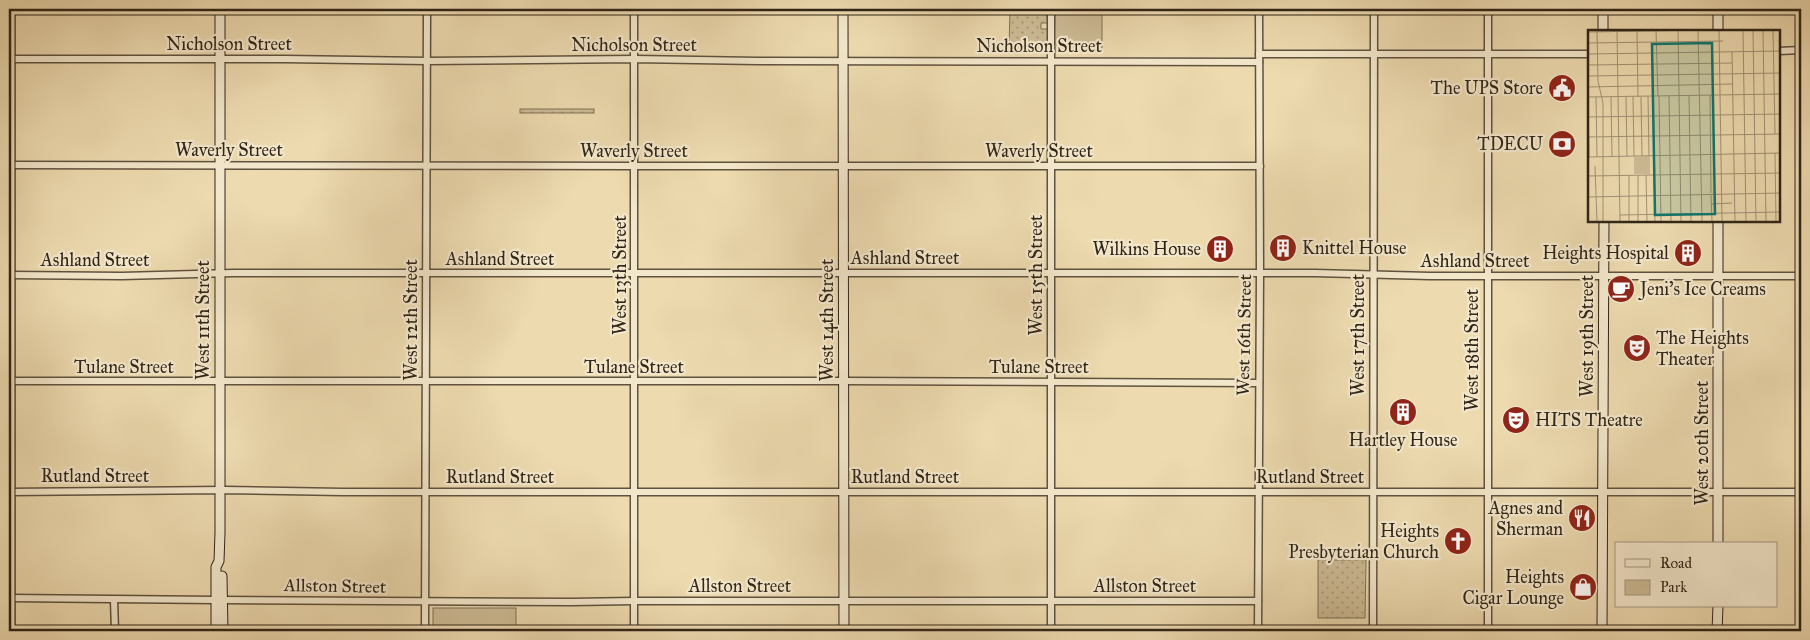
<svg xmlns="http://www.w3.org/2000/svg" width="1810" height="640" font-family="'IM FELL Great Primer',serif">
<defs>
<pattern id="grass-dots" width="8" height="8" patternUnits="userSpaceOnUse" patternTransform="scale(1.25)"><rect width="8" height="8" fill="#cdbb95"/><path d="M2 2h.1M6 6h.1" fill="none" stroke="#a79879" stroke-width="1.8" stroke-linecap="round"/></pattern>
</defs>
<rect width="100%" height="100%" fill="#eddaaf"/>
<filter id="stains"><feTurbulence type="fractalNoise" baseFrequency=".004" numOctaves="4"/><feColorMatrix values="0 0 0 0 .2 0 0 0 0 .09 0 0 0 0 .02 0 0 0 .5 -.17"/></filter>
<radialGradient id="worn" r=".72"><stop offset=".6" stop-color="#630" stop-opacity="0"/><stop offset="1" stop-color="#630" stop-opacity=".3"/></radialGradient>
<g fill="url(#grass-dots)" stroke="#7e7056">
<path d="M 1010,9 L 1046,9 L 1048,23 L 1041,23 L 1041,29 L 1048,29 L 1048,51 L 1009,51 Z"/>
<rect x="520" y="109" width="74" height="4"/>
<path d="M 1318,560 L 1366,560 L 1365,618 L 1318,618 Z"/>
</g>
<g fill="#cdbb95" stroke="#7e7056">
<path d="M 1055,9 L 1102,9 L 1102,50 L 1054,51 Z"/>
<rect x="433" y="608" width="83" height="23"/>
</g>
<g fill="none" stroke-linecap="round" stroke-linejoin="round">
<g stroke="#5f523e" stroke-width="9">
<g id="street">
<path d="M 11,9 L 11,631"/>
<path d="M 634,9 L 634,631"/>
<path d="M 1488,9 L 1488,631"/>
<path d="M 1779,51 L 1801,50"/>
<path d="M 1259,54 L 1589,54"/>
<path d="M 9,59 L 285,59 L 427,61 L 635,59 L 758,61 L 1259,62"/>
<path d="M 9,165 L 634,166 L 1260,166"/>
<path d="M 9,275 L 122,276 L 233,273 L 1315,273 L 1430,276 L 1801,276"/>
<path d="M 9,381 L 843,381 L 1259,383"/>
<path d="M 9,492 L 225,490 L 343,492 L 1801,492"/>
<path d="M 9,598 L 216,600"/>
<path d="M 114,600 L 115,631"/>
<path d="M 222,600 L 572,602 L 634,601 L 1258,601"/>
<path d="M 425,631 L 427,9"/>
<path d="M 1051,631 L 1051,9"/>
<path d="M 1258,631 L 1260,274 L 1259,9"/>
<path d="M 1373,631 L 1374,9"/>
</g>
</g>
<g stroke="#302518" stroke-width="11">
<g id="secondary">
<path d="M 843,9 L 844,631"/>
<path d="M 1603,9 L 1603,31"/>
<path d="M 1718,31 L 1718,9"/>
<path d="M 1718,544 L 1718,221"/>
<path d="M 222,576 L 223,631"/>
<path d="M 216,631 L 216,567 L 219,561 L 220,533 L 220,9"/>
<path d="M 1602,631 L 1604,221"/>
<path d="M 1717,631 L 1718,606"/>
</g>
</g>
<use href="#street" stroke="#f3e7cb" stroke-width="6"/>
<use href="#secondary" stroke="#f3e7cb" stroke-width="9"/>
</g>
<defs>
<g id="civic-disc" transform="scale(1.4375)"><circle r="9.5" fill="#8f2418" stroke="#f3e7cb"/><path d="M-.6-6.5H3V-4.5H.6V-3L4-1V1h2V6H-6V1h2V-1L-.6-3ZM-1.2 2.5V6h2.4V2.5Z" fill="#fff"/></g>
<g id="bank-disc" transform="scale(1.4375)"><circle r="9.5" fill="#8f2418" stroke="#f3e7cb"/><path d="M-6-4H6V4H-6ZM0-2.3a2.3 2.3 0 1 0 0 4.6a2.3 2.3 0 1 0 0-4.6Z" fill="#fff"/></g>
<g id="building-disc" transform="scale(1.4375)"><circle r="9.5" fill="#8f2418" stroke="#f3e7cb"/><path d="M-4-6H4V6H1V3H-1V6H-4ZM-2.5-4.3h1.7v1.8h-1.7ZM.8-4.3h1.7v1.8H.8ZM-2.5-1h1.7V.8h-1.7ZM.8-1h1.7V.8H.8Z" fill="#fff"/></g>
<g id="cafe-disc" transform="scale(1.4375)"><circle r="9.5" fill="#8f2418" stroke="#f3e7cb"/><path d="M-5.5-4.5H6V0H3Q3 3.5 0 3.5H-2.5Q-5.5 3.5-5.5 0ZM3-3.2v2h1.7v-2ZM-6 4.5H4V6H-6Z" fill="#fff"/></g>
<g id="theatre-disc" transform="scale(1.4375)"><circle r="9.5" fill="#8f2418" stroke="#f3e7cb"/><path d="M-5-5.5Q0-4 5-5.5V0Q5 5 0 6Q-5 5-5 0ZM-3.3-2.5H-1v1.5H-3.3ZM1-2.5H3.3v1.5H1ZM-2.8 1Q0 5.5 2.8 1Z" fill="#fff"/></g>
<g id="restaurant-disc" transform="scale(1.4375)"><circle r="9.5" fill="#8f2418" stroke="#f3e7cb"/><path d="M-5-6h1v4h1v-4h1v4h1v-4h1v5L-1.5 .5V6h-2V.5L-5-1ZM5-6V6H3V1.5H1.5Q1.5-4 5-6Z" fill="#fff"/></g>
<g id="church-disc" transform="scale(1.4375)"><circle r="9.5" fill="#8f2418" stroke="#f3e7cb"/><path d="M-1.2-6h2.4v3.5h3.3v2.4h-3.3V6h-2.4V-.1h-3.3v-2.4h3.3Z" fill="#fff"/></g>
<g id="shop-disc" transform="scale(1.4375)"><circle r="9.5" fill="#8f2418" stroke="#f3e7cb"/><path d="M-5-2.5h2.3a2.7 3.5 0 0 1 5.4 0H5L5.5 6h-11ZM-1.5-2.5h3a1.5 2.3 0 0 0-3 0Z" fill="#fff"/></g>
</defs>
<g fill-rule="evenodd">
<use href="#civic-disc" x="1562" y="88"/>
<use href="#bank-disc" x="1562" y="144"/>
<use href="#building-disc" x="1283" y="248"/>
<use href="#building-disc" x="1220" y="249"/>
<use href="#building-disc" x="1688" y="253"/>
<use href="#cafe-disc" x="1621" y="289"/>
<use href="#theatre-disc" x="1637" y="348"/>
<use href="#building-disc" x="1403" y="412"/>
<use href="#theatre-disc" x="1516" y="420"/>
<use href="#restaurant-disc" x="1582" y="518"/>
<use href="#church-disc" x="1458" y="541"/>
<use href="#shop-disc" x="1583" y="587"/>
</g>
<g text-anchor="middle" stroke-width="4.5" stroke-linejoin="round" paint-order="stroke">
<g font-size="18" fill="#302518" stroke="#f3e7cb">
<text x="229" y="50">Nicholson Street</text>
<text x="634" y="51">Nicholson Street</text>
<text x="1039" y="52">Nicholson Street</text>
<text x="229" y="156">Waverly Street</text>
<text x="634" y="157">Waverly Street</text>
<text x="1039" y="157">Waverly Street</text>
<text x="905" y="264">Ashland Street</text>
<text x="500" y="265">Ashland Street</text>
<text x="95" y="266">Ashland Street</text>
<text x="1475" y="267">Ashland Street</text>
<text transform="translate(620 275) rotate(-90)" y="6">West 13th Street</text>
<text transform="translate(1036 275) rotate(-90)" y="6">West 15th Street</text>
<text transform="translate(203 320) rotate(-90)" y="6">West 11th Street</text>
<text transform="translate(411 320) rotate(-90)" y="6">West 12th Street</text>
<text transform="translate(827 320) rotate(-90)" y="6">West 14th Street</text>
<text transform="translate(1244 335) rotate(-89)" y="6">West 16th Street</text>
<text transform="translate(1358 335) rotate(-90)" y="6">West 17th Street</text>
<text transform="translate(1587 336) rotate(-90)" y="6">West 19th Street</text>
<text transform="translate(1472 350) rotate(-90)" y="6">West 18th Street</text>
<text x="124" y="373">Tulane Street</text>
<text x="634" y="373">Tulane Street</text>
<text x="1039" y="373">Tulane Street</text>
<text transform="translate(1702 443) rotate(-90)" y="6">West 20th Street</text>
<text x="95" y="482">Rutland Street</text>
<text x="500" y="483">Rutland Street</text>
<text x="905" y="483">Rutland Street</text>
<text x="1310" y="483">Rutland Street</text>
<text transform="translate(335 586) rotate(1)" y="6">Allston Street</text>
<text x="740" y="592">Allston Street</text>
<text x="1145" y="592">Allston Street</text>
</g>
<g font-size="18" fill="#302518" stroke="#f3e7cb" text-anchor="end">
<text x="1543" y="94">The UPS Store</text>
<text x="1543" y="150">TDECU</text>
<text x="1302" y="254" text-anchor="start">Knittel House</text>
<text x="1201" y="255">Wilkins House</text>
<text x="1669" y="259">Heights Hospital</text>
<text x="1640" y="295" text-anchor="start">Jeni's Ice Creams</text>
<text x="1656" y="344" text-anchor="start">The Heights<tspan x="1656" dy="21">Theater</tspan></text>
<text x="1535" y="426" text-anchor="start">HITS Theatre</text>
<text x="1403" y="446" text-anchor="middle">Hartley House</text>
<text x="1563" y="514">Agnes and<tspan x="1563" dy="21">Sherman</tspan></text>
<text x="1439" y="537">Heights<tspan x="1439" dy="21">Presbyterian Church</tspan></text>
<text x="1564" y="583">Heights<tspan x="1564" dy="21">Cigar Lounge</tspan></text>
</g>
</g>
<g transform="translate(1588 30)">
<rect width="192" height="192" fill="#eddaaf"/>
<path d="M 62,126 L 62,144 L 46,144 L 46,127 Z" fill="#cdbb95"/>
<path fill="none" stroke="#a19273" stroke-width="1" d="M 9,0 L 10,51 L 15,73 L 15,192M 29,0 L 32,192M 90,0 L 93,192M 110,0 L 114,192M 131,0 L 134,192M 155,0 L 158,192M 165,0 L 168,192M 175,0 L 178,192M 185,0 L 187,104M 49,1 L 50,67M 68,1 L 70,66M 0,2 L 114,0M 0,13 L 135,11M 144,22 L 147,192M 0,24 L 193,21M 0,35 L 144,33M 0,46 L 193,43M 0,57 L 144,54M 122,65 L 123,163M 60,66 L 61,126M 65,66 L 67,192M 71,66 L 73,192M 81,66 L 83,192M 101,66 L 103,192M 0,67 L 193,64M 0,67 L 1,127M 8,67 L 9,127M 23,67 L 24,126M 38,67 L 39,126M 45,67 L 46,126M 53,67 L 54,126M 0,87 L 193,84M 0,107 L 193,104M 187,123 L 188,192M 0,127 L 193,123M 7,136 L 9,192M 41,145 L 41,165M 50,145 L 50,192M 58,145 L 59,192M 0,146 L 193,143M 123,164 L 124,192M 41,165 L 41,192M 0,167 L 193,163M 123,174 L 144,173M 32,185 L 193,182"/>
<path fill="#0f766e" fill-opacity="0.15" stroke="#0f766e" stroke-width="2.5" d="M 124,13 L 127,184 L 67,185 L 64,14 Z"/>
<rect width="192" height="192" fill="none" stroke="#302518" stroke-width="2.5"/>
</g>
<rect width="1810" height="640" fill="none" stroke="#eddaaf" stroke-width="30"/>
<rect x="10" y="10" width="1790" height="620" fill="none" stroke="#302518" stroke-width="2.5"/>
<rect x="15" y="15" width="1780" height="610" fill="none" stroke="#302518"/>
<rect x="1615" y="542" width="162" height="65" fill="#f3e7cb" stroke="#a59983"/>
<rect x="1625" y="559" width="25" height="8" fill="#f3e7cb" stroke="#a59983"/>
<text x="1660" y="568" font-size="15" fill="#302518">Road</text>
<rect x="1625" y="580" width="25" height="15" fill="#cdbb95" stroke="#a59983"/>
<text x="1660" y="592" font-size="15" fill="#302518">Park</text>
<rect width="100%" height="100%" filter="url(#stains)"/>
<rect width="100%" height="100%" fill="url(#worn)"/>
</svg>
